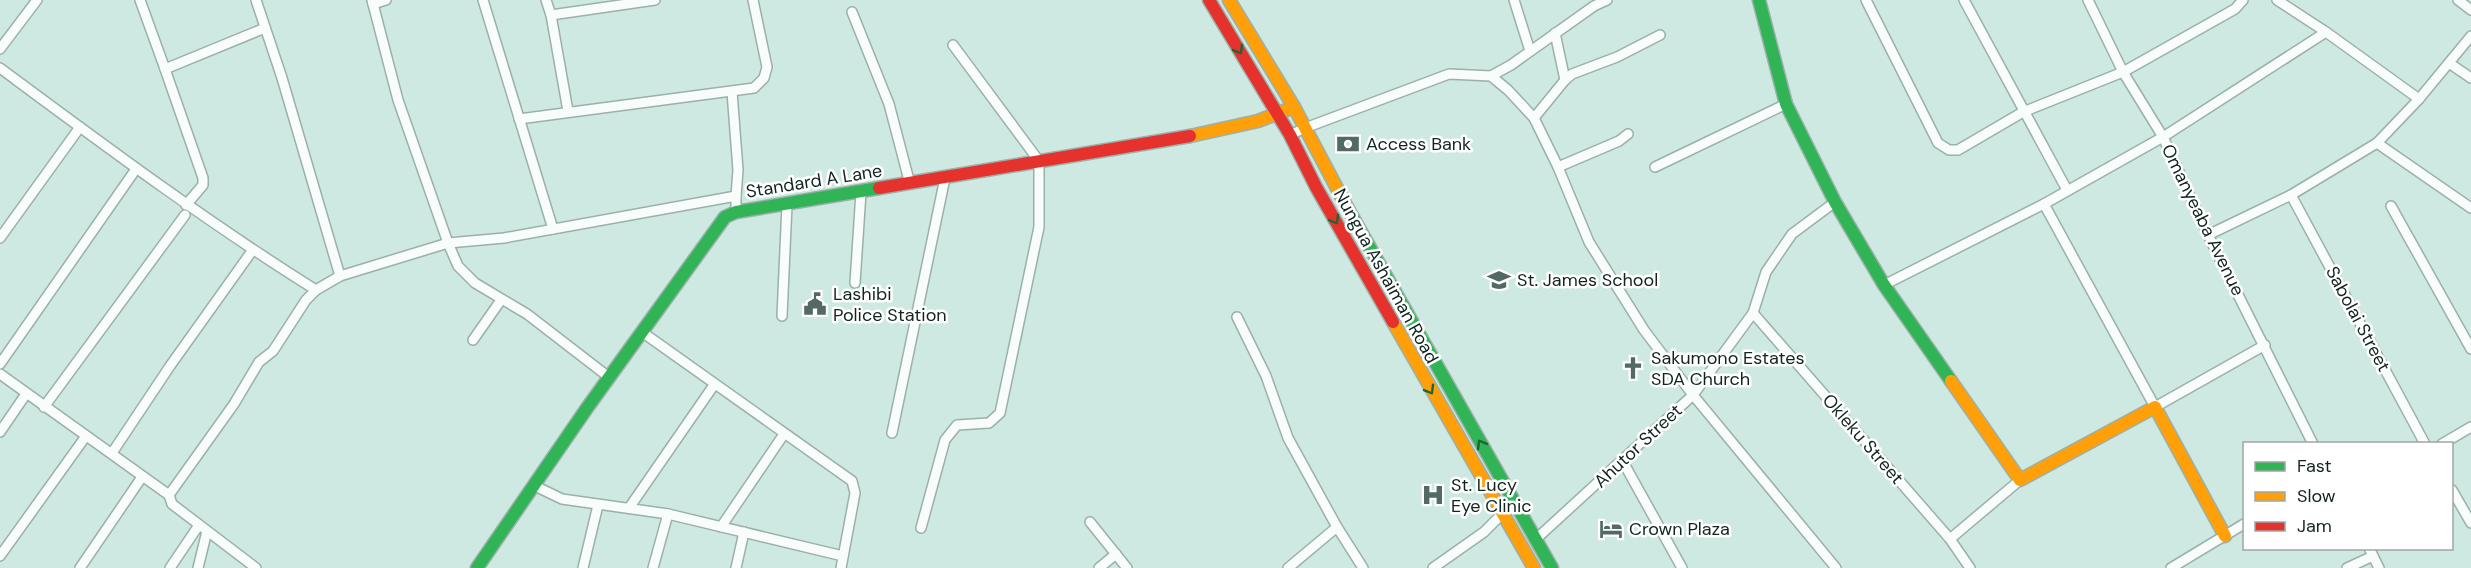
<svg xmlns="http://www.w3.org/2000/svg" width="2471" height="568" font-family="'DM Sans',sans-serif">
<rect width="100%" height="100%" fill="#cee9e2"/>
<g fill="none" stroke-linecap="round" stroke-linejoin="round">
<g stroke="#9bb0ab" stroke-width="12">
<g id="street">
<path d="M 140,0 L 165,69"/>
<path d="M 256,0 L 282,78 L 340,276"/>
<path d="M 372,0 L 398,100 L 448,243 L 458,266 L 475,283 L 527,314 L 610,378"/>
<path d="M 483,0 L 553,229"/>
<path d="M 546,0 L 551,15 L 655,0"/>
<path d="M 1514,0 L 1530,51"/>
<path d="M 1866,0 L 1938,143 L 1949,150 L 1958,150 L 2023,112 L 2123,72 L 2235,9 L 2243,0"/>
<path d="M 1964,0 L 2067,190"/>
<path d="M 2088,0 L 2123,72 L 2163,137 L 2208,235 L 2313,444"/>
<path d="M 2277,0 L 2326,32 L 2419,99"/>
<path d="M 2458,0 L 2471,10"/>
<path d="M 373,4 L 386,0"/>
<path d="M 852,12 L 889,104 L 910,184"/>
<path d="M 551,15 L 568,111"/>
<path d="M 1555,33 L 1565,80"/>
<path d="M 0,49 L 37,0"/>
<path d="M 2449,63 L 2471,78"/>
<path d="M 0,68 C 104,145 207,222 316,290"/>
<path d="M 1491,76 L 1511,65 L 1594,6 L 1607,0"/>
<path d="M 732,92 L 738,170 L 736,196"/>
<path d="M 1534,118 L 1565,80 L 1572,74 L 1617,57 L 1660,35"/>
<path d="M 519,119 L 754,88 L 764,78 L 767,67 L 753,0"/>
<path d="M 1290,135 L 1305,128 L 1449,74 L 1491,76 L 1508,90 L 1534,118 L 1558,167 L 1589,242 L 1644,330 L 1693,395 L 1836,568"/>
<path d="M 2377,143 L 2471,208"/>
<path d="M 1558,167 L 1619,141 L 1628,134"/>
<path d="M 1655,167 L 1786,104"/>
<path d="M 2291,195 L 2425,444"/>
<path d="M 2044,204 L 2155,407 L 2265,345"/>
<path d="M 186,205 L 203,185 L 203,178 L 165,69 L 265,28"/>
<path d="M 2391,206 L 2471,349"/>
<path d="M 2208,235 L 2291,195 L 2377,143 L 2419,99 L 2471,36"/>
<path d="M 0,238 L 80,127"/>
<path d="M 855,283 L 861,192"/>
<path d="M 1884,285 L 2044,204 L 2163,137 L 2326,32"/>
<path d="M 1753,313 L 1950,539 L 1970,568"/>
<path d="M 782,316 L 787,205"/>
<path d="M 1237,317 L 1266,376 L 1288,438 L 1337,527"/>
<path d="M 642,332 L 852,481 L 855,493 L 841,568"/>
<path d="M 473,340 L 501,300"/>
<path d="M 0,364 L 136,169"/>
<path d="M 0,374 L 169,495 L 172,504 L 256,568"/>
<path d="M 44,407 L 185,215"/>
<path d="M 0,432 L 26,394"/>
<path d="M 892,433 L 945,178"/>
<path d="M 2442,444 L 2471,427"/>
<path d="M 112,453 L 170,366 L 252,251"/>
<path d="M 1622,460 L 1682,568"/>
<path d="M 533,485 L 562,499 L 668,514 L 843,556"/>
<path d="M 2452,490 L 2471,523"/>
<path d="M 169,495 L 234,404 L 259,362 L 273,351 L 306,300 L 316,290 L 340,276 L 448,243 L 504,238 L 736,196 L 736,212"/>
<path d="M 629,508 L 714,385"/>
<path d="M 1090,522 L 1127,568"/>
<path d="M 721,527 L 784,434"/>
<path d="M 921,528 L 945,440 L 957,425 L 989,423 L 1000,413 L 1039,227 L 1039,161 L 953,45"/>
<path d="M 1950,539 L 2020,480"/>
<path d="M 1535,540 L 1693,395 L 1753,313 L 1766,272 L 1792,234 L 1835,202"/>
<path d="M 2369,548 L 2379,568"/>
<path d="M 0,556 L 86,436"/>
<path d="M 80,568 L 142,477"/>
<path d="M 170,568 L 199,525"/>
<path d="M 198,568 L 207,531"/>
<path d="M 583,568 L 598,505"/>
<path d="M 653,568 L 668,514"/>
<path d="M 736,568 L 744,532"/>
<path d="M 1099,568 L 1116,554"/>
<path d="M 1288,568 L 1337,527 L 1363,568"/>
<path d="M 1433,568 L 1484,532 L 1502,514"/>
<path d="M 2171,568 L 2244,524"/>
<path d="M 2347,568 L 2373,556"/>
</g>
</g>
<g stroke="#9bb0ab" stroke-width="15">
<g id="fast">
<path d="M 1759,0 L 1786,104 L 1835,202 L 1884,285 L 1951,381"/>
<path d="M 1348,209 L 1552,568"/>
<path d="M 477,568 L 587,408 L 725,217 L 736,212 L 879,188"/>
</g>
</g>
<g stroke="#9bb0ab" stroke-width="15">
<g id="slow">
<path d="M 1229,0 L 1294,107 L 1348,209"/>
<path d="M 1190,136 L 1258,121 L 1294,107"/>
<path d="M 1393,322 L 1534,568"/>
<path d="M 1951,381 L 2020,480 L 2155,407 L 2225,536"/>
</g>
</g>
<g stroke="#9bb0ab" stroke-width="15">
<g id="jam">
<path d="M 1209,0 L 1290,135 L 1316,187 L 1393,322"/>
<path d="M 879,188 L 1190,136"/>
</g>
</g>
<use href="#street" stroke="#f8fcfb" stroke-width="9"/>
<use href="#fast" stroke="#30b455" stroke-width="12"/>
<use href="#slow" stroke="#ff9f0a" stroke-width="12"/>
<use href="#jam" stroke="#e5322d" stroke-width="12"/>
</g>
<defs><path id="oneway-chevron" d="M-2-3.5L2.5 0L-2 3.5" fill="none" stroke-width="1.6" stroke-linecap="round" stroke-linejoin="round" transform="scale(1.5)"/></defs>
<g stroke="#1f6537">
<use href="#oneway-chevron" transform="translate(1239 50) rotate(60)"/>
<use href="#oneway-chevron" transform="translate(1335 220) rotate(60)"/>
<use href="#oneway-chevron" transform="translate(1430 390) rotate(60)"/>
<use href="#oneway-chevron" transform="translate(1481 444) rotate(-120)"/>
</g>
<defs>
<g id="bank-bare" transform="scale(1.8)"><path d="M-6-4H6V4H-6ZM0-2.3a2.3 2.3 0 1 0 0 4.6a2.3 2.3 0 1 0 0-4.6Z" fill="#536963" stroke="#fff" stroke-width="2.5" paint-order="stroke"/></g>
<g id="school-bare" transform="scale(1.8)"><path d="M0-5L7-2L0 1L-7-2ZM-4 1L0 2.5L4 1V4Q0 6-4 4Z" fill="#536963" stroke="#fff" stroke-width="2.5" paint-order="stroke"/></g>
<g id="civic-bare" transform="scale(1.8)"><path d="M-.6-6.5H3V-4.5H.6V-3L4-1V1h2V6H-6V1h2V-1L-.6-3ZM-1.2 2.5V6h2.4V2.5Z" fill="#536963" stroke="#fff" stroke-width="2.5" paint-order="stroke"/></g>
<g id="church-bare" transform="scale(1.8)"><path d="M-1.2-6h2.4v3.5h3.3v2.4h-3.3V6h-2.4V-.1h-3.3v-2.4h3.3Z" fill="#536963" stroke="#fff" stroke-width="2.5" paint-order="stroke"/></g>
<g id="hospital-bare" transform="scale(1.8)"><path d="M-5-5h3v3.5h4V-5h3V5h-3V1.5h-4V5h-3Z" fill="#536963" stroke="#fff" stroke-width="2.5" paint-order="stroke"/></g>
<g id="hotel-bare" transform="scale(1.8)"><path d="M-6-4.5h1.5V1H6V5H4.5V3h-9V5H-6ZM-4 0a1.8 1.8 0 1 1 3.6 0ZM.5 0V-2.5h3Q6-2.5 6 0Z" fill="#536963" stroke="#fff" stroke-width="2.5" paint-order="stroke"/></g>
</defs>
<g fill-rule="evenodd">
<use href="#bank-bare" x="1348" y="144"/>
<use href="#school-bare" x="1499" y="280"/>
<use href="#civic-bare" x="815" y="304"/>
<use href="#church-bare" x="1633" y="368"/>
<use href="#hospital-bare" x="1433" y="495"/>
<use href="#hotel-bare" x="1611" y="529"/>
</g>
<g text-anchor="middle" stroke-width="5" stroke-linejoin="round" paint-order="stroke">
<g font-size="18" fill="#11241f" stroke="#fff" text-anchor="start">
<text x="1366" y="150">Access Bank</text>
<text x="1517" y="286">St. James School</text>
<text x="833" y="300">Lashibi<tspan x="833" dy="21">Police Station</tspan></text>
<text x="1651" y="364">Sakumono Estates<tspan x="1651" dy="21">SDA Church</tspan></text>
<text x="1451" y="491">St. Lucy<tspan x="1451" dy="21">Eye Clinic</tspan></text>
<text x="1629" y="535">Crown Plaza</text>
</g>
<g font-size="18" fill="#11241f" stroke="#fff">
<text transform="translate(814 181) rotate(-9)" y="6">Standard A Lane</text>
<text transform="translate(2203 220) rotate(64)" y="6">Omanyeaba Avenue</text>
<text transform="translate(1386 276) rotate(61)" y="6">Nungua Ashaiman Road</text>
<text transform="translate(2358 319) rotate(62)" y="6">Sabolai Street</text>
<text transform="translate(1863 439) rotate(49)" y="6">Okleku Street</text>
<text transform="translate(1638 446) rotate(-43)" y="6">Ahutor Street</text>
</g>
</g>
<rect x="2243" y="442" width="210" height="108" fill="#ffffff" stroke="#a0a7a5" stroke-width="1.5"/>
<rect x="2255" y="462" width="30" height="9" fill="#30b455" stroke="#a0a7a5" stroke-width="1.5"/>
<text x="2297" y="472" font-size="18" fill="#11241f">Fast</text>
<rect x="2255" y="492" width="30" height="9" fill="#ff9f0a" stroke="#a0a7a5" stroke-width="1.5"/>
<text x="2297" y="502" font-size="18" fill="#11241f">Slow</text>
<rect x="2255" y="522" width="30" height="9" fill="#e5322d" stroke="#a0a7a5" stroke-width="1.5"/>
<text x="2297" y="532" font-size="18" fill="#11241f">Jam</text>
</svg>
